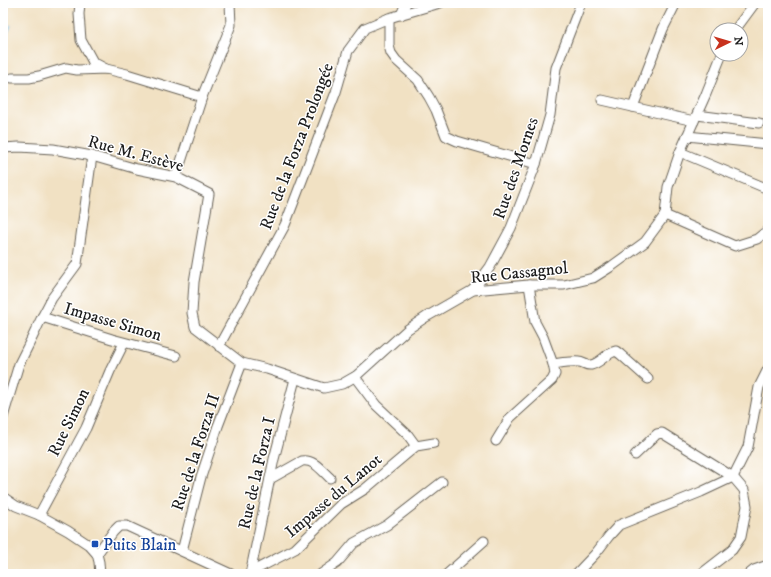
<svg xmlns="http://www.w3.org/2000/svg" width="771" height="577" font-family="'IM FELL DW Pica',serif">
<rect width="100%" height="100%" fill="#fff"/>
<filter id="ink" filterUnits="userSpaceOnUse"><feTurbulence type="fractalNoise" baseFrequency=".025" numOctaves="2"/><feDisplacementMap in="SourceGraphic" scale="8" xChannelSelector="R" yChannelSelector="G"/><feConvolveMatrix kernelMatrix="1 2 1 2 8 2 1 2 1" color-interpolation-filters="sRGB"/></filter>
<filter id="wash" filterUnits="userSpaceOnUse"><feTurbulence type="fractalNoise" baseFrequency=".012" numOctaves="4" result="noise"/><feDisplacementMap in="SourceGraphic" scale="16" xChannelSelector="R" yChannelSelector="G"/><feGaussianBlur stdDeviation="0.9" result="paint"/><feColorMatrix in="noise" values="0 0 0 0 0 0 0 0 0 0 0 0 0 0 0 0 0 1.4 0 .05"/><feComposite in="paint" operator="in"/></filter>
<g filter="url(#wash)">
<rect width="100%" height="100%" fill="#f1e1c3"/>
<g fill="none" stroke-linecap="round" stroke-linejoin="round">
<g stroke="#6ebde9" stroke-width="2.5">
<path d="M 3,42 L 10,26"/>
<path d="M 3,230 L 4,235 L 3,245"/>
</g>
</g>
</g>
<g filter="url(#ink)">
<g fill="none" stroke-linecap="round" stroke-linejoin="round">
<g stroke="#676156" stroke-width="11">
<g id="minor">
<path d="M 80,3 L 79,14 L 81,40 L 93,62 L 106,69"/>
<path d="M 401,15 L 406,3"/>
<path d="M 389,18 L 389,46 L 391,53 L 396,60 L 418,80 L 429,97 L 436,110 L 446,136 L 457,141 L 536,164"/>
<path d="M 735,30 L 755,3"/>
<path d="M 12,78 L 29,78 L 39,76 L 66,68 L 77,70 L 106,69 L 127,74 L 202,97"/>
<path d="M 602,100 L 694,121"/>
<path d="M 633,107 L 663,29 L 676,3"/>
<path d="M 697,115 L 759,123"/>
<path d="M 687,136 L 768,144"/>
<path d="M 3,148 L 19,147 L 53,149 L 92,156 L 137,169 L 176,177 L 209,194 L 194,282 L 192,313 L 195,327 L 242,363 L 267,369 L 324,388 L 342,384 L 356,376 L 408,329 L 426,317 L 473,290 L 529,285 L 564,285 L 593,278 L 612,266 L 645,242 L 665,215"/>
<path d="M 680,152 L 768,189"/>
<path d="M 176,177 L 202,97 L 231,25 L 230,3"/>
<path d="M 665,215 L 668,187 L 680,152 L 706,94 L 722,54"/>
<path d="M 665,215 L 735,246 L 757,239 L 768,230"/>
<path d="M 473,290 L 490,267 L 511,228 L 536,164 L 550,115 L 556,68 L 581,3"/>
<path d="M 42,317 L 112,339 L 176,356"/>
<path d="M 219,346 L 285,225 L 336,92 L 348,51 L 365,28 L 389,18 L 440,3"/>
<path d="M 553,364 C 561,363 571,361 579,362 C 583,362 586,366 591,365 C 601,363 606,353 616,351 L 620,354 L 648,379"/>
<path d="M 355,377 L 376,405 L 408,435 L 416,446"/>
<path d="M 3,417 L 19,364 L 33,336 L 42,317 L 52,298 L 77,264 L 92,156"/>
<path d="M 496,441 L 510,418 L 552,380 L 555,374 L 553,364 L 543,337 L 535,322 L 529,285"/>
<path d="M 635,455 L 657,434 L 662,433 L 733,477 L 744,490 L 747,506 L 741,537 L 732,550 L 701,574"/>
<path d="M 270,479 L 302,461 C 314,459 322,471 330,478"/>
<path d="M 3,497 L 16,506 L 39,515 L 68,531 L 89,545 L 97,554 L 99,562 L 100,574"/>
<path d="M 39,515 L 86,428 L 110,371 L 124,343"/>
<path d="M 182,551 L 201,477 L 218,426 L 242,363"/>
<path d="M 97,554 L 113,532 L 119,526 L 127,526 L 231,574"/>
<path d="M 251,572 L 295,549 L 341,504 L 365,489 L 416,446 L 434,443"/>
<path d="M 250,574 L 274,459 L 295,379"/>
<path d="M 321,574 L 337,563 L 354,543 L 387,525 L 442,482"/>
<path d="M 447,574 L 484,541"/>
<path d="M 576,574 L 596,553 L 609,536 L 619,525 L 701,492 L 733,477 L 748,447 L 759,387 L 768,369"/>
<path d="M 749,574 L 754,570 L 768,565"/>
</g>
</g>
<use href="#minor" stroke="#fff" stroke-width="9"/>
</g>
</g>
<rect fill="#1a4fb4" stroke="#fff" stroke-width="1.5" x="91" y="540" width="8" height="8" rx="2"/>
<g text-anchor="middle" stroke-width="3" stroke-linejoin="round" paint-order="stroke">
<g font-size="17" fill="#1c1c1c" stroke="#fff">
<text transform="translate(296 146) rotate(-69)" y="6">Rue de la Forza Prolongée</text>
<text transform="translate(136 153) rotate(15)" y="6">Rue M. Estève</text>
<text transform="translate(515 168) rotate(-71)" y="6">Rue des Mornes</text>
<text transform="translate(519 272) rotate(-6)" y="6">Rue Cassagnol</text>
<text transform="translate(113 321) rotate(16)" y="6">Impasse Simon</text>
<text transform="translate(68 422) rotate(-64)" y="6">Rue Simon</text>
<text transform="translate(195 452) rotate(-72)" y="6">Rue de la Forza II</text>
<text transform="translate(256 473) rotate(-77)" y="6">Rue de la Forza I</text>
<text transform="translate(333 495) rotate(-40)" y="6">Impasse du Lanot</text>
</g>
<g font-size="17" fill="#164399" stroke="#fff" text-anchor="start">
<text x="103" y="550">Puits Blain</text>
</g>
</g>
<rect width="771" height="577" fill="none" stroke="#fff" stroke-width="16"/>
<g transform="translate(729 42) rotate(85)"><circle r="19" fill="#ffffff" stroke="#a4a4a4"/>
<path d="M0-3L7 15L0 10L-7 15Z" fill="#c8321e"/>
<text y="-6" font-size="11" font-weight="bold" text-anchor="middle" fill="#1c1c1c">N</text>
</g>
</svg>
